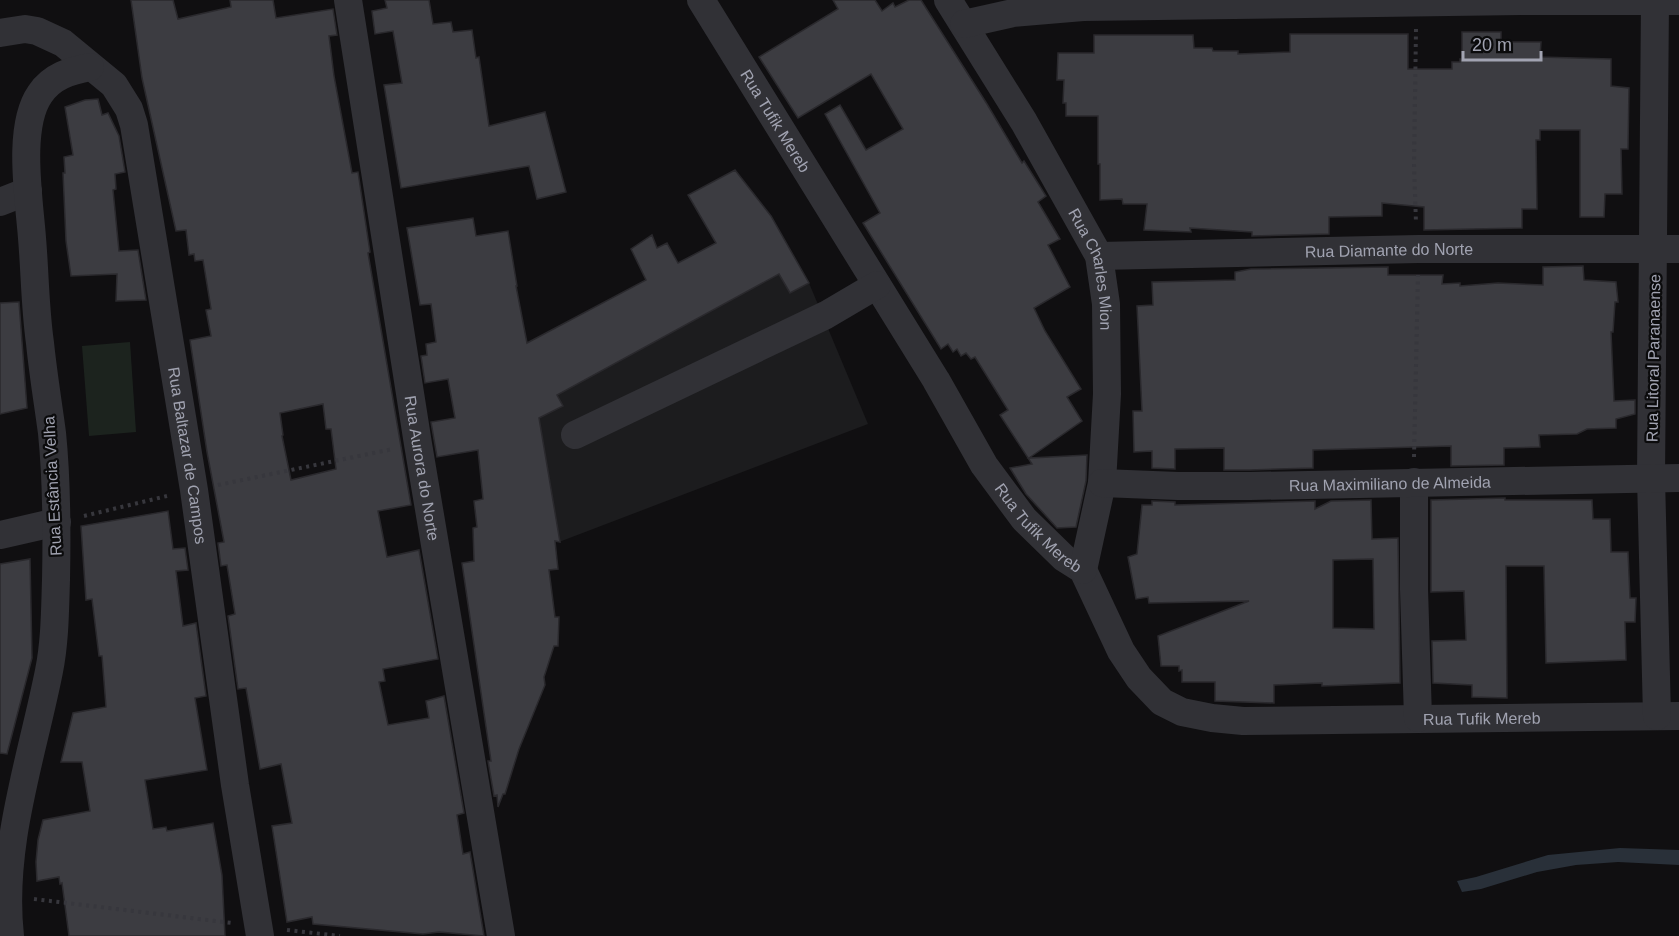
<svg xmlns="http://www.w3.org/2000/svg" width="1679" height="936" font-family="Helvetica,sans-serif">
<rect width="100%" height="100%" fill="#100f11"/>
<path fill="#1c1c1e" d="M 769,214 L 809,283 L 868,424 L 559,542 L 526,344 Z"/>
<path fill="#1c231e" d="M 130,342 L 136,432 L 89,436 L 82,346 Z"/>
<path fill="#293039" d="M 1620,848 L 1679,850 L 1679,865 L 1618,862 L 1576,865 L 1537,872 L 1481,889 L 1462,892 L 1457,881 L 1476,877 L 1548,855 Z"/>
<g fill="#3c3c41" stroke="#2a292d" stroke-width="1.5" fill-rule="evenodd">
<path d="M 131,0 L 173,0 L 178,19 L 231,7 L 230,0 L 273,0 L 276,18 L 333,9 L 337,35 L 329,36 L 334,76 L 352,173 L 358,172 L 370,252 L 368,253 L 411,505 L 378,511 L 387,557 L 419,550 L 438,659 L 383,669 L 385,681 L 379,682 L 388,725 L 429,718 L 426,701 L 444,696 L 464,813 L 457,815 L 463,854 L 470,852 L 484,936 L 439,932 L 423,934 L 313,924 L 312,917 L 287,922 L 272,826 L 292,823 L 281,764 L 260,769 L 246,688 L 238,689 L 228,616 L 235,614 L 227,565 L 221,566 L 218,543 L 224,542 L 207,452 L 190,340 L 211,336 L 206,310 L 211,309 L 203,260 L 195,261 L 194,254 L 189,255 L 186,230 L 176,231 L 142,78 ZM 323,404 L 326,429 L 331,429 L 336,469 L 291,480 L 282,436 L 283,435 L 280,413 Z"/>
<path d="M 385,0 L 429,0 L 433,24 L 451,22 L 453,32 L 472,30 L 476,58 L 479,57 L 489,126 L 545,112 L 566,192 L 537,199 L 529,166 L 401,188 L 384,85 L 402,83 L 393,31 L 375,34 L 372,11 L 387,8 Z"/>
<path d="M 833,0 L 875,0 L 882,11 L 893,3 L 895,7 L 909,0 L 921,0 L 987,104 L 1022,163 L 1024,161 L 1046,196 L 1038,202 L 1060,239 L 1048,245 L 1070,287 L 1034,308 L 1045,331 L 1081,389 L 1067,397 L 1082,421 L 1029,458 L 1087,455 L 1086,481 L 1076,527 L 1057,528 L 1026,494 L 1010,468 L 1032,464 L 1000,415 L 1008,410 L 975,357 L 971,359 L 966,353 L 961,356 L 957,349 L 953,352 L 948,344 L 941,349 L 863,223 L 880,213 L 825,114 L 840,105 L 866,150 L 903,129 L 871,74 L 798,118 L 759,57 L 838,9 Z"/>
<path d="M 1462,32 L 1501,32 L 1501,42 L 1541,42 L 1540,57 L 1611,59 L 1611,86 L 1629,88 L 1628,149 L 1621,149 L 1622,194 L 1605,194 L 1604,217 L 1580,217 L 1580,130 L 1540,130 L 1540,140 L 1536,140 L 1537,209 L 1522,209 L 1522,228 L 1424,230 L 1424,207 L 1382,203 L 1382,216 L 1329,217 L 1329,234 L 1252,236 L 1252,232 L 1190,228 L 1191,232 L 1144,230 L 1147,204 L 1123,204 L 1122,199 L 1100,200 L 1100,164 L 1098,164 L 1098,116 L 1066,116 L 1066,103 L 1063,103 L 1064,80 L 1057,80 L 1058,53 L 1094,53 L 1094,35 L 1193,35 L 1194,48 L 1212,48 L 1213,51 L 1238,51 L 1238,54 L 1290,52 L 1290,34 L 1408,34 L 1408,69 L 1452,69 L 1452,62 L 1460,62 L 1460,59 L 1462,59 Z"/>
<path d="M 98,99 L 102,115 L 108,113 L 119,136 L 125,172 L 115,174 L 116,189 L 113,190 L 119,251 L 138,250 L 146,300 L 116,301 L 117,274 L 71,276 L 66,241 L 63,173 L 65,173 L 64,157 L 73,155 L 65,107 L 85,100 Z"/>
<path d="M 735,170 L 771,216 L 809,283 L 790,293 L 779,274 L 557,395 L 563,406 L 539,418 L 560,542 L 555,541 L 558,569 L 549,570 L 555,617 L 559,617 L 558,646 L 554,646 L 544,677 L 545,685 L 519,749 L 505,794 L 503,794 L 498,807 L 497,795 L 494,796 L 488,761 L 491,761 L 462,563 L 474,561 L 473,528 L 477,527 L 474,501 L 483,499 L 478,450 L 437,457 L 431,422 L 455,418 L 448,379 L 425,383 L 421,356 L 427,355 L 426,344 L 436,342 L 431,304 L 420,305 L 407,228 L 473,218 L 476,236 L 508,231 L 517,286 L 516,286 L 527,343 L 646,280 L 631,249 L 652,235 L 657,248 L 667,243 L 678,263 L 716,243 L 688,195 Z"/>
<path d="M 1583,266 L 1584,280 L 1616,282 L 1618,302 L 1615,302 L 1613,332 L 1611,332 L 1614,401 L 1635,400 L 1635,414 L 1616,419 L 1616,428 L 1587,429 L 1577,434 L 1539,435 L 1540,447 L 1504,448 L 1504,465 L 1451,466 L 1451,446 L 1313,450 L 1313,468 L 1250,470 L 1224,470 L 1224,448 L 1175,449 L 1175,469 L 1152,468 L 1152,451 L 1134,452 L 1133,411 L 1142,411 L 1137,306 L 1153,305 L 1152,282 L 1235,280 L 1235,272 L 1251,269 L 1388,267 L 1388,275 L 1443,275 L 1442,284 L 1460,283 L 1460,286 L 1498,283 L 1543,285 L 1543,267 Z"/>
<path d="M 19,302 L 27,408 L 0,414 L 0,303 Z"/>
<path d="M 1505,498 L 1505,500 L 1592,500 L 1593,519 L 1610,519 L 1611,552 L 1628,552 L 1630,598 L 1636,598 L 1635,622 L 1625,622 L 1626,660 L 1546,663 L 1544,566 L 1506,566 L 1507,698 L 1472,697 L 1472,685 L 1433,683 L 1432,641 L 1466,640 L 1464,591 L 1431,592 L 1431,500 Z"/>
<path d="M 1371,500 L 1372,539 L 1398,538 L 1400,683 L 1322,686 L 1322,683 L 1274,685 L 1274,703 L 1215,701 L 1215,682 L 1182,682 L 1182,670 L 1179,671 L 1179,666 L 1161,666 L 1158,636 L 1249,601 L 1149,603 L 1148,597 L 1136,599 L 1128,557 L 1137,554 L 1142,505 L 1152,505 L 1152,501 L 1175,502 L 1175,505 L 1315,501 L 1315,509 L 1331,501 ZM 1373,559 L 1374,629 L 1333,628 L 1333,560 Z"/>
<path d="M 168,511 L 173,549 L 185,548 L 188,570 L 176,571 L 183,626 L 196,623 L 206,696 L 195,698 L 207,770 L 145,780 L 153,829 L 166,827 L 167,831 L 213,823 L 222,875 L 225,936 L 69,936 L 62,883 L 60,884 L 59,877 L 37,881 L 36,862 L 38,840 L 43,820 L 90,811 L 82,762 L 61,762 L 73,713 L 106,707 L 102,656 L 99,656 L 92,599 L 86,600 L 81,526 Z"/>
<path d="M 30,559 L 32,658 L 7,754 L 0,753 L 0,564 Z"/>
</g>
<g fill="none" stroke-linecap="round" stroke-linejoin="round">
<g stroke="#37373d" stroke-width="4" stroke-dasharray="3 4.5" stroke-linecap="butt">
<path d="M 1416,29 L 1414,164 L 1416,223"/>
<path d="M 1414,457 L 1418,275"/>
<path d="M 218,485 L 393,449"/>
<path d="M 84,516 L 167,496"/>
<path d="M 34,899 L 232,923"/>
<path d="M 287,930 L 340,936"/>
</g>
<g stroke="#313136" stroke-width="28">
<path id="s1" d="M 348,0 L 418,444 L 501,936"/>
<path id="s2" d="M 701,0 L 936,380 L 984,465 L 1024,519 L 1064,558 L 1083,570 L 1121,651 L 1139,678 L 1162,702 L 1182,712 L 1212,718 L 1243,721 L 1679,716"/>
<path id="s3" d="M 948,0 L 1024,122 L 1099,256 L 1106,304 L 1107,394 L 1102,483 L 1083,570"/>
<path d="M 1655,0 L 1651,478 L 1657,716"/>
<path d="M 964,24 L 1013,13 L 1083,7 L 1521,1 L 1679,1"/>
<path id="s4" d="M 0,33 L 25,29 L 37,31 L 63,43 L 114,85 L 129,109 L 134,125 L 194,490 L 235,785 L 260,936"/>
<path d="M 0,202 L 28,191"/>
<path id="s5" d="M 1099,256 L 1418,249 L 1679,249"/>
<path d="M 575,435 L 826,315 L 877,285"/>
<path d="M 1414,482 L 1414,589 L 1418,718"/>
<path id="s6" d="M 1102,483 L 1178,486 L 1250,486 L 1679,478"/>
<path d="M 0,535 L 57,522"/>
<path d="M 10,936 C 0,846 32,757 49,671 C 55,641 55,610 56,580 C 57,531 57,482 52,433 C 48,403 43,373 40,343 C 35,308 35,273 32,238 C 29,198 17,127 40,94 C 52,76 70,71 90,67"/>
</g>
</g>
<g text-anchor="middle" stroke-width="4.5" stroke-linejoin="round" paint-order="stroke">
<g font-size="16" fill="#a1a3b1" stroke="#0b0b0c">
<text dy="6" stroke="none"><textPath href="#s2" startOffset="142">Rua Tufik Mereb</textPath></text>
<text dy="6" stroke="none"><textPath href="#s5" startOffset="290">Rua Diamante do Norte</textPath></text>
<text dy="6" stroke="none"><textPath href="#s3" startOffset="308">Rua Charles Mion</textPath></text>
<text transform="translate(1653 358) rotate(-89)" y="6">Rua Litoral Paranaense</text>
<text dy="6" stroke="none"><textPath href="#s4" startOffset="512">Rua Baltazar de Campos</textPath></text>
<text dy="6" stroke="none"><textPath href="#s1" startOffset="474">Rua Aurora do Norte</textPath></text>
<text dy="6" stroke="none"><textPath href="#s6" startOffset="288">Rua Maximiliano de Almeida</textPath></text>
<text transform="translate(52 486) rotate(-93)" y="6">Rua Estância Velha</text>
<text dy="6" stroke="none"><textPath href="#s2" startOffset="628">Rua Tufik Mereb</textPath></text>
<text dy="6" stroke="none"><textPath href="#s2" startOffset="1168">Rua Tufik Mereb</textPath></text>
</g>
</g>
<path d="M1463 51v9h78v-9" fill="none" stroke="#a1a3b1" stroke-width="3"/>
<text x="1472" y="51" font-size="18" fill="#a1a3b1" stroke="#0b0b0c" stroke-width="4.5" paint-order="stroke">20 m</text>
</svg>
